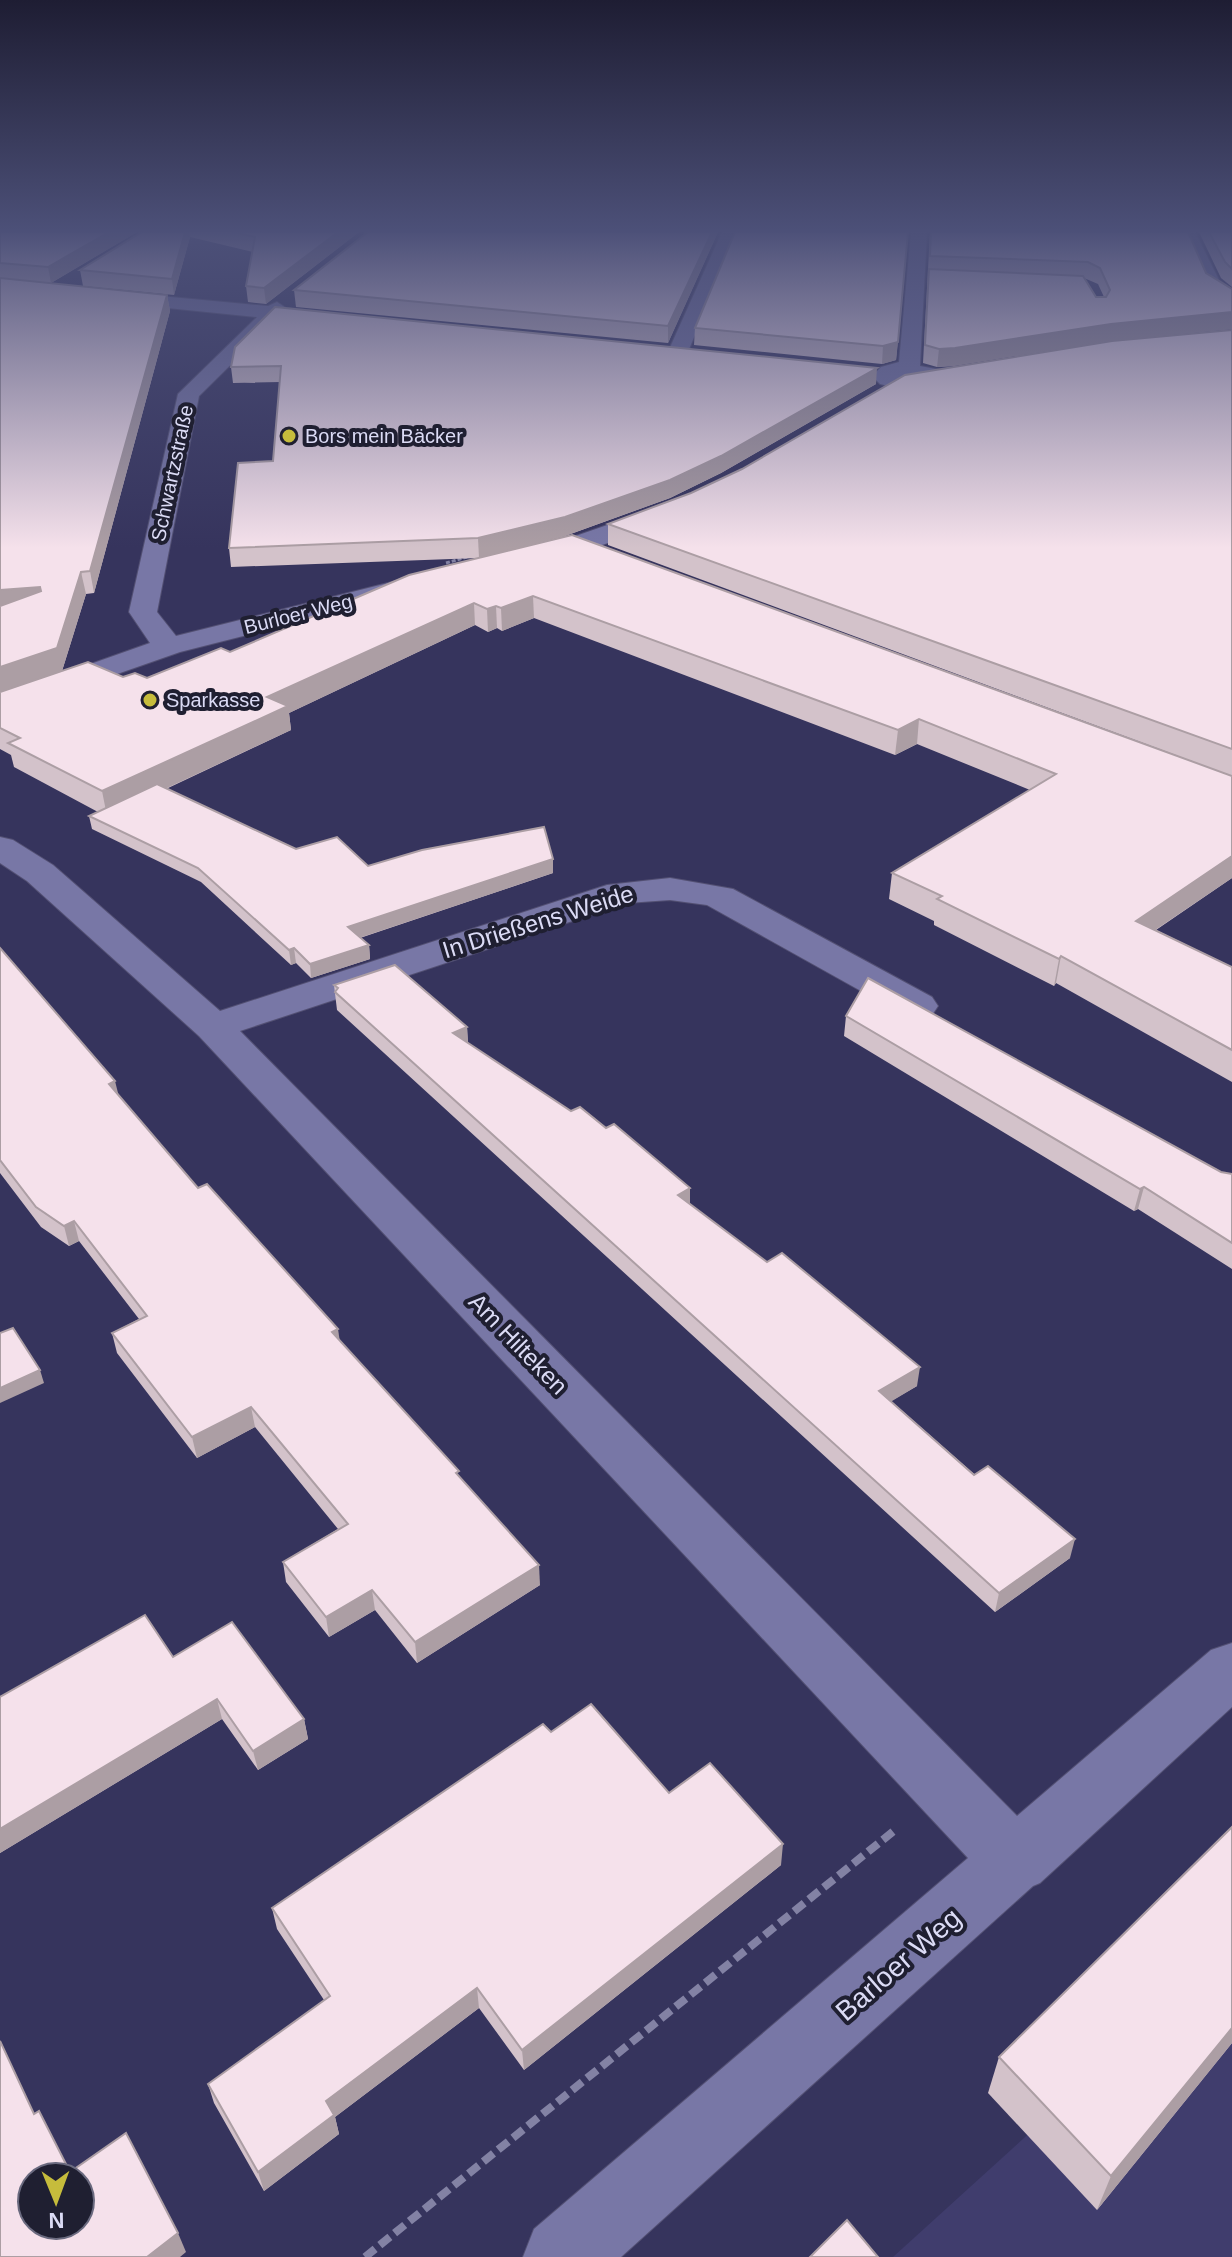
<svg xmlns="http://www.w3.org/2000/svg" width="1232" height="2257" font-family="Helvetica,sans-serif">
<rect width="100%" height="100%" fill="#36345d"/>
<path fill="#403d6d" d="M 1232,1949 L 1232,2257 L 893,2257 Z"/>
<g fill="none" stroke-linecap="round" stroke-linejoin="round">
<g stroke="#535073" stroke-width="2">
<g id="minor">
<path d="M 722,232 L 738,232 L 687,354 L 684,358 L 670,358 L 667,354 Z"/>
<path d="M 911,232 L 927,232 L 920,366 L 942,370 L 982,364 L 992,370 L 989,374 L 909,391 L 880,384 L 872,376 L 881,367 L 899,362 Z"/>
<path d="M 1179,232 L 1195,232 L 1219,280 L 1232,290 L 1232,305 L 1205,287 Z"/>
<path d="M 0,281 L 268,306 L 277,302 L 286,308 L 328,312 L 338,318 L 328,324 L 277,319 L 199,396 L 157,612 L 176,636 L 408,578 L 418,580 L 422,586 L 418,592 L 180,652 L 0,715 L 0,696 L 150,643 L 129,612 L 178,394 L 257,317 L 0,291 Z"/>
<path d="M 662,506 L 671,509 L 675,514 L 671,519 C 638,531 551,569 520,562 L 516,556 L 520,550 L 567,539 Z"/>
<path d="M 0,837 L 13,840 L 53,865 L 220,1011 L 607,885 L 670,878 L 733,889 L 932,997 L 938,1006 L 932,1015 L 918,1018 L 904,1015 L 707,905 L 670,900 L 627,903 L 240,1031 L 1017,1816 L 1211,1650 L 1232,1643 L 1232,1707 L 1040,1883 L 1033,1886 L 621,2257 L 523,2257 L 534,2229 L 968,1858 L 199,1036 L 27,881 L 0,863 Z"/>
</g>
</g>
<path stroke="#8382a4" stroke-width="3" stroke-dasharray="4 2" stroke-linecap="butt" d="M 446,563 L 467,557"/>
<path stroke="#8382a4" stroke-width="8" stroke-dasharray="13 6" stroke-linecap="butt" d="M 365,2257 L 895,1830"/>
<use href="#minor" fill="#7877a6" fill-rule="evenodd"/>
</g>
<g fill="#d3c2ca" fill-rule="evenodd">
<path d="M 0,232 L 137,232 L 51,283 L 167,295 L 170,311 L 94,593 L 86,594 L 62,671 L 123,677 L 147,678 L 230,652 L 572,535 L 1192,761 L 608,545 L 608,524 L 1232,330 L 1232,878 L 1156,930 L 1232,967 L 1232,1082 L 1056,983 L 1054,986 L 934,925 L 934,921 L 889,899 L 892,873 L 1030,790 L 917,744 L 895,755 L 534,618 L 502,631 L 497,628 L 488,632 L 475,625 L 289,713 L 291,730 L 166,789 L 296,849 L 368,866 L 553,859 L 553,873 L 360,938 L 369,945 L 370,959 L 311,978 L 296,963 L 291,965 L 201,882 L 92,829 L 89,816 L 98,812 L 14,767 L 11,755 L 0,749 Z"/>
<path d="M 142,232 L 359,232 L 266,304 L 248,302 L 246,286 L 253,252 L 190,237 L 174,295 L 83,286 L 80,270 Z"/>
<path d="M 368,232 L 718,232 L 668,343 L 296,307 L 294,290 Z"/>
<path d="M 908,232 L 896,360 L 882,364 L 694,345 L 695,328 Z"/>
<path d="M 930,232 L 1188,232 L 1206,273 L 1232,289 L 1232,329 L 1109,341 L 953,366 L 937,367 L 923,363 ZM 1084,278 L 1098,284 L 1104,297 L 1096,297 Z"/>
<path d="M 1199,232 L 1232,232 L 1232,287 L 1221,278 Z"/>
<path d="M 235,347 L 876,384 L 721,473 L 670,498 L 565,536 L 479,558 L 231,567 L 229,548 L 273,461 L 280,382 L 233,383 L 231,367 Z"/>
<path d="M 0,948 L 118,1095 L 198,1188 L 339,1340 L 460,1477 L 540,1585 L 417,1663 L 375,1610 L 329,1637 L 286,1582 L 283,1562 L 338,1529 L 255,1427 L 197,1458 L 117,1353 L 112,1333 L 139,1319 L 79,1241 L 69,1246 L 41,1227 L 0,1173 Z"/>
<path d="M 334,985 L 467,1027 L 468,1044 L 571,1111 L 606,1128 L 690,1188 L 690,1204 L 917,1386 L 891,1401 L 1070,1558 L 995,1612 L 337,1010 Z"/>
<path d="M 846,1016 L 1221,1172 L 1232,1174 L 1232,1269 L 1138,1209 L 1134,1211 L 844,1036 Z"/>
<path d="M 173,1657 L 304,1719 L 308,1739 L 258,1770 L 222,1719 L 0,1853 L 0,1697 Z"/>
<path d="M 551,1732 L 669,1793 L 781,1865 L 524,2070 L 479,2008 L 335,2117 L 339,2134 L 264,2191 L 214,2103 L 208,2084 L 324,2000 L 277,1929 L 272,1908 Z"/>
<path d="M 1232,2043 L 1097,2210 L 988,2093 L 999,2057 Z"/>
</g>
<g fill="#ac9ea4">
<path d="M 109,232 L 137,232 L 51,283 L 48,267 Z"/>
<path d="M 185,232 L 189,232 L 190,237 L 174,295 L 172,279 Z"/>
<path d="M 338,232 L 359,232 L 266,304 L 264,288 Z"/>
<path d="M 712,232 L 718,232 L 668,343 L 668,326 Z"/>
<path d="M 167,295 L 170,311 L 94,593 L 90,571 Z"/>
<path d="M 1232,312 L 1232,329 L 1109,341 L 953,366 L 937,367 L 939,349 L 1111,324 Z"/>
<path d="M 898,342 L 896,360 L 882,364 L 883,346 Z"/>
<path d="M 877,368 L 876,384 L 721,473 L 670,498 L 565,536 L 479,558 L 478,538 Z"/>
<path d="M 81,572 L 86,594 L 62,671 L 0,693 L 0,667 Z"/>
<path d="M 40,587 L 44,609 L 0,613 L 0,590 Z"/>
<path d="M 533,596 L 534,618 L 502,631 L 501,608 Z"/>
<path d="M 474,603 L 475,625 L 289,713 L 291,730 L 107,816 L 102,791 L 267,697 Z"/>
<path d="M 496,606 L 497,628 L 488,632 L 487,609 Z"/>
<path d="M 919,719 L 917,744 L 895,755 L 898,730 Z"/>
<path d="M 1232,856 L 1232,878 L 1130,947 L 1136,921 Z"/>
<path d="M 553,859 L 553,873 L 350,941 L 348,927 Z"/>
<path d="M 369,945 L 370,959 L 311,978 L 310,964 Z"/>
<path d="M 294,948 L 296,963 L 291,965 L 289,950 Z"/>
<path d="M 1061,956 L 1056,983 L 1054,986 L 1059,959 Z"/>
<path d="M 467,1027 L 468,1045 L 453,1033 Z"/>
<path d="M 115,1081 L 120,1101 L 109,1084 Z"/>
<path d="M 1144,1187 L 1138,1209 L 1134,1211 L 1140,1189 Z"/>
<path d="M 690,1188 L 690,1207 L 678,1195 Z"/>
<path d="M 74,1221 L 79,1241 L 69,1246 L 64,1226 Z"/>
<path d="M 338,1329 L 341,1349 L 332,1332 Z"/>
<path d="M 920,1367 L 917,1386 L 877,1410 L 879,1391 Z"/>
<path d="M 40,1370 L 44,1383 L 0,1403 L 0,1388 Z"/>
<path d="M 251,1407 L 255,1427 L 197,1458 L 192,1437 Z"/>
<path d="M 1075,1539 L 1070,1558 L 995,1612 L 999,1593 Z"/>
<path d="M 539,1565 L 540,1585 L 417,1663 L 415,1642 Z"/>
<path d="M 372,1590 L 375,1610 L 329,1637 L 326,1617 Z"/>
<path d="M 217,1699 L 222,1719 L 0,1853 L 0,1829 Z"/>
<path d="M 304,1719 L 308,1739 L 258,1770 L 253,1751 Z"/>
<path d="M 783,1844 L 781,1865 L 524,2070 L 522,2050 Z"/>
<path d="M 477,1988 L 479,2008 L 335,2117 L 339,2134 L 264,2191 L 258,2172 L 326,2101 Z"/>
<path d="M 1232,2028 L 1232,2043 L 1097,2210 L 1111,2176 Z"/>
<path d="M 178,2233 L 186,2252 L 180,2257 L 147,2257 Z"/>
</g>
<g fill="#f5e1eb" stroke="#ac9ea4" stroke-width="2" fill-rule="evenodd">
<path d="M 0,232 L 109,232 L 48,267 L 0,263 Z"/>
<path d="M 142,232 L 185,232 L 172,279 L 80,270 Z"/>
<path d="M 233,232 L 338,232 L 264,288 L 246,286 L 255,237 Z"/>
<path d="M 368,232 L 712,232 L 668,326 L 294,290 Z"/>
<path d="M 735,232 L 908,232 L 898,342 L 883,346 L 695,328 Z"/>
<path d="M 931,232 L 1188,232 L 1206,273 L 1232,289 L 1232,312 L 1111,324 L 955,348 L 939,349 L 925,345 L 929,269 L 1083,276 L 1096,297 L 1106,297 L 1110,290 L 1100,268 L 1088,262 L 930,256 Z"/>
<path d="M 1209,232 L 1232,232 L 1232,269 L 1225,262 Z"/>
<path d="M 0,278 L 167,295 L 90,571 L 81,572 L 57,648 L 0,667 L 0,606 L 41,591 L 40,587 L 0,590 Z"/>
<path d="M 275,307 L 877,368 L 721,456 L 670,480 L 565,517 L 478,538 L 229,548 L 238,463 L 273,461 L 281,366 L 231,367 L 235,347 Z"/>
<path d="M 1232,330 L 1232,749 L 608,524 L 691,493 L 742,469 L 905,375 L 1112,341 Z"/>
<path d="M 572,535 L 1232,776 L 1232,856 L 1136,921 L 1232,967 L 1232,1050 L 1061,956 L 1059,959 L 937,899 L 942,896 L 892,873 L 1056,774 L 919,719 L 898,730 L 533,596 L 501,608 L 496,606 L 487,609 L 474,603 L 267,697 L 288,706 L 102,791 L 8,743 L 20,738 L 0,728 L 0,692 L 88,662 L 123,677 L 135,673 L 147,678 L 221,648 L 230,652 L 409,575 Z"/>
<path d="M 157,784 L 296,849 L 337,837 L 368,866 L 422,850 L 544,827 L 553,859 L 348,927 L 369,945 L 310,964 L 294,948 L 289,950 L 198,868 L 89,816 Z"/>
<path d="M 0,948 L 115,1081 L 109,1084 L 198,1188 L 207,1184 L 338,1329 L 332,1332 L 459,1471 L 456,1473 L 539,1565 L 415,1642 L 372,1590 L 326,1617 L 283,1562 L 348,1524 L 251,1407 L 192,1437 L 112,1333 L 147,1316 L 74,1221 L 64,1226 L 36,1207 L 0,1160 Z"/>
<path d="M 395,965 L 467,1027 L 453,1033 L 571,1111 L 580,1107 L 606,1128 L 614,1124 L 690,1188 L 678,1195 L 767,1262 L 782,1253 L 920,1367 L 879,1391 L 974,1475 L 988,1466 L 1075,1539 L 999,1593 L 335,992 L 338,988 L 334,985 Z"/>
<path d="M 868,978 L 1221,1172 L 1232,1174 L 1232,1243 L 1144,1187 L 1140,1189 L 846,1016 Z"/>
<path d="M 13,1328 L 40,1370 L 0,1388 L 0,1333 Z"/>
<path d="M 145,1615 L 173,1657 L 232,1622 L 304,1719 L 253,1751 L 217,1699 L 0,1829 L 0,1697 Z"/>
<path d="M 591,1704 L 669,1793 L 710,1763 L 783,1844 L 522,2050 L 477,1988 L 326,2101 L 334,2115 L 258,2172 L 208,2084 L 330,1996 L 272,1908 L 543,1724 L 551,1732 Z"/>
<path d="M 1232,1827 L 1232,2028 L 1111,2176 L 999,2057 Z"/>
<path d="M 0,2041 L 34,2114 L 39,2111 L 70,2172 L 126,2133 L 178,2233 L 147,2257 L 0,2257 ZM 32,2177 L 80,2177 L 80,2225 L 32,2225 Z"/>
<path d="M 847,2220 L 878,2257 L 810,2257 Z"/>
</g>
<linearGradient id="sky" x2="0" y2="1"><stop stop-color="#1e1d33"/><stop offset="0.42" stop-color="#4c5078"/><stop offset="1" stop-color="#4c5078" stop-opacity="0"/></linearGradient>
<rect width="1232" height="548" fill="url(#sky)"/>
<g fill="#c6bc3c" stroke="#1f1f31" stroke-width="3">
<circle cx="289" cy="436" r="8"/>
<circle cx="150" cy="700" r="8"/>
</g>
<g text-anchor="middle" stroke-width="8" stroke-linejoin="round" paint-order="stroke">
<g font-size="20" fill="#dbdbf5" stroke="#1f1f31" text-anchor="start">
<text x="305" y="443">Bors mein Bäcker</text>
<text x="166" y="707">Sparkasse</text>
</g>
<g font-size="20" fill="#dbdbf5" stroke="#1f1f31">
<text transform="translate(172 473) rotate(-78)" y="7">Schwartzstraße</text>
<text transform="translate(298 614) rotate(-14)" y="7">Burloer Weg</text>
</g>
<g font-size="24" fill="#dbdbf5" stroke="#1f1f31">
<text transform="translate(538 922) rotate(-17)" y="8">In Drießens Weide</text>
<text transform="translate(518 1344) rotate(46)" y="8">Am Hilteken</text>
</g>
<g font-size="28" fill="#dbdbf5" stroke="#1f1f31">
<text transform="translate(898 1964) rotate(-41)" y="10">Barloer Weg</text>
</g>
</g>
<g transform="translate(56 2201) rotate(179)"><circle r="38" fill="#1f1f31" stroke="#6a6a7f" stroke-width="2"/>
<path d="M0-6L14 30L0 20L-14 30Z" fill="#c6bc3c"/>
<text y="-12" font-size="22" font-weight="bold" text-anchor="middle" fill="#dbdbf5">N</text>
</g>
</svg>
